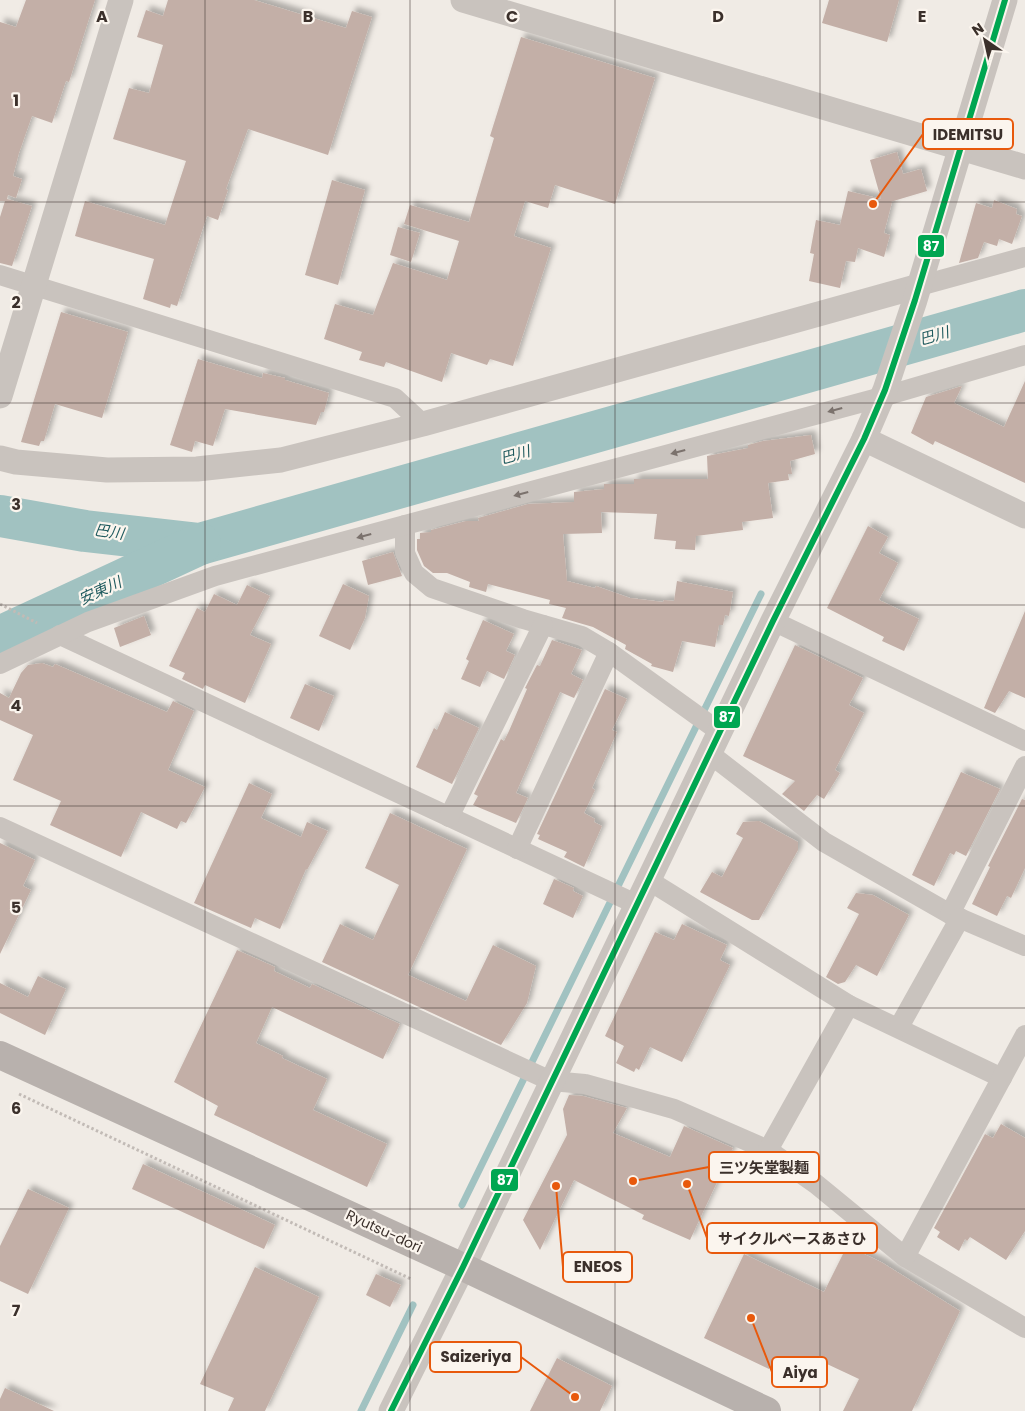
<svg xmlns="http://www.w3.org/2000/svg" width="1025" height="1411" font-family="Poppins,'Noto Sans JP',sans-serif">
<defs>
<filter id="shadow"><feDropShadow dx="4.5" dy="-4.5" stdDeviation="2.5" flood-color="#0004"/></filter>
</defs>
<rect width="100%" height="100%" fill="#f0ebe5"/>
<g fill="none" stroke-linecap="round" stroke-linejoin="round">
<g stroke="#a1c2c1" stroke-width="7">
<path d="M 462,1205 L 761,594"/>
<path d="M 361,1411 L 413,1305"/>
</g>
<g stroke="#a1c2c1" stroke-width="42">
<path d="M 0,516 L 85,531 L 200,544 L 1025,310"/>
<path d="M 0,637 L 200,544"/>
</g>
</g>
<g fill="#c3afa7" filter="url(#shadow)">
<path d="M 26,0 L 95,0 L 69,82 L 66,81 L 52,123 L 32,116 L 19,153 L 13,176 L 22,179 L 16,198 L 8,195 L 7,199 L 32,206 L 12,266 L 0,263 L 0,217 L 5,201 L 0,201 L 0,22 L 16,27 Z"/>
<path d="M 168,0 L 254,0 L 346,28 L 352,11 L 372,17 L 328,155 L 248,129 L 226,189 L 228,190 L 218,220 L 207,216 L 177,306 L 171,304 L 170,308 L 143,299 L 154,259 L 75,236 L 85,201 L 165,225 L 186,161 L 113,139 L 129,88 L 149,93 L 163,45 L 137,37 L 146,10 L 163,16 Z"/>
<path d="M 829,0 L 899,0 L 887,42 L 822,23 Z"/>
<path d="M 521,37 L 655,78 L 615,204 L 555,185 L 548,208 L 525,201 L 514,236 L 551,248 L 513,366 L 490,359 L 487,365 L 451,353 L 442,382 L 386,362 L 384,367 L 359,360 L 362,352 L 324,339 L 335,304 L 373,315 L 393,263 L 447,280 L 459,241 L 404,224 L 410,205 L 469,222 L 494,138 L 490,136 Z"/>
<path d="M 897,152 L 903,174 L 921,169 L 927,191 L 890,202 L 892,202 L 884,233 L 890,235 L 884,257 L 858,248 L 855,262 L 846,261 L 840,288 L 809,281 L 814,254 L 810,253 L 816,220 L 840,225 L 848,191 L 881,199 L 870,160 Z"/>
<path d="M 332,180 L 365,190 L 338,285 L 305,275 Z"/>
<path d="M 994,200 L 1017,209 L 1016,214 L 1022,216 L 1012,244 L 999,239 L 997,246 L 984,242 L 978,258 L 959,263 L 976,203 L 992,208 Z"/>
<path d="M 398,227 L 420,233 L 411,262 L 390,255 Z"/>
<path d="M 61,312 L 128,332 L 102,418 L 55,404 L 44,441 L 41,441 L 39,446 L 21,442 Z"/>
<path d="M 198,359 L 262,378 L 263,373 L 285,378 L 285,380 L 329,393 L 324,412 L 321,412 L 316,425 L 225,409 L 213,446 L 195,441 L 192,452 L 170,445 Z"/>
<path d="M 1025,381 L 1025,483 L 935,441 L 933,445 L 911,433 L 926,397 L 962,386 L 954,403 L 1004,427 Z"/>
<path d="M 811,435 L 815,454 L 790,461 L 792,474 L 788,474 L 789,480 L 768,483 L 773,518 L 742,522 L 743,530 L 696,536 L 695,550 L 675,549 L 676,541 L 654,539 L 657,514 L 601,512 L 602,533 L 563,534 L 567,581 L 595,588 L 596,586 L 630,598 L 663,602 L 664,600 L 674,601 L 677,581 L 733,592 L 729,616 L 725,615 L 723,625 L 719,625 L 715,647 L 682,641 L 673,672 L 651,666 L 652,664 L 625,649 L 626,645 L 593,627 L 562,618 L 566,608 L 549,604 L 550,600 L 488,584 L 486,592 L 469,587 L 470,582 L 447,573 L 433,573 L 424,566 L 417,550 L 417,539 L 420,539 L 420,533 L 431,532 L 431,530 L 466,521 L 479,521 L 478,518 L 528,504 L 574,502 L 574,492 L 604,489 L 604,484 L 634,484 L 634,479 L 708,479 L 707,456 L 748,448 L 748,445 L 763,441 Z"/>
<path d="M 868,526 L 888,537 L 879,553 L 898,563 L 879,600 L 919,619 L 904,651 L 882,641 L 884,637 L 827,608 Z"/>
<path d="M 393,552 L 402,576 L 368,585 L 362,561 Z"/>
<path d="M 343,584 L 369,596 L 365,618 L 350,650 L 319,636 Z"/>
<path d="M 247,585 L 270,596 L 250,635 L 271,644 L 245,703 L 205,685 L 203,689 L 182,679 L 185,673 L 169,666 L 197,608 L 205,612 L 214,594 L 237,605 Z"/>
<path d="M 1025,611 L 1025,698 L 1009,691 L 995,713 L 984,708 Z"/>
<path d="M 144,616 L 151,635 L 120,647 L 114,628 Z"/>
<path d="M 483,620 L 514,634 L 506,651 L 515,655 L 504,679 L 487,671 L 480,687 L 461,679 L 469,661 L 466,659 Z"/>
<path d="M 552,640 L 582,650 L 571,674 L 583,680 L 574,698 L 560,692 L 516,793 L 528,798 L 516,823 L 473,805 L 478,796 L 474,794 L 501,739 L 504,741 L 509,731 L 527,689 L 525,688 L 537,665 L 540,666 Z"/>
<path d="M 795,645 L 863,678 L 849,705 L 864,713 L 835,770 L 840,773 L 824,799 L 817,795 L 804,811 L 782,794 L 795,781 L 743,756 Z"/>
<path d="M 42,663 L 53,667 L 55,664 L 167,712 L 173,701 L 194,711 L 168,770 L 205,787 L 186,823 L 181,821 L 177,829 L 141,812 L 121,857 L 50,825 L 61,801 L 13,780 L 33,735 L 0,720 L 0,693 L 9,698 L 21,673 L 28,665 Z"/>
<path d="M 305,684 L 334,696 L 319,731 L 290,718 Z"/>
<path d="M 605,689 L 627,699 L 612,730 L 617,732 L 592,788 L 595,790 L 584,813 L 595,819 L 594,822 L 602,826 L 584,867 L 564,857 L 567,852 L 538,839 L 540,835 L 537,834 Z"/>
<path d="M 445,712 L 479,728 L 452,784 L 416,767 L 434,728 L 437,730 Z"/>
<path d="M 961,772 L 1000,789 L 966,856 L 956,851 L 954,855 L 950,853 L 934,886 L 912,875 Z"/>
<path d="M 249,783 L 272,794 L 261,818 L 301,837 L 307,822 L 328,831 L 307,870 L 306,869 L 280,929 L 255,918 L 251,928 L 194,903 Z"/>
<path d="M 1022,799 L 1025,800 L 1025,868 L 1011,898 L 1007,896 L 997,916 L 972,904 L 990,867 L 988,866 Z"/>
<path d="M 390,813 L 467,849 L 408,975 L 466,1001 L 493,945 L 536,966 L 527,1003 L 501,1045 L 322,962 L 340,924 L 373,940 L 399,885 L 365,868 Z"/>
<path d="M 759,821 L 798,842 L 798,850 L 759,920 L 752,920 L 700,892 L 712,872 L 722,877 L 743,838 L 736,834 L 743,822 Z"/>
<path d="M 0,843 L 35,860 L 23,886 L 31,890 L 0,954 Z"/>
<path d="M 554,879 L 574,888 L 573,891 L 583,896 L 573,918 L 543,904 Z"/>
<path d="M 856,893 L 873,895 L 909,915 L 877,976 L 856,965 L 845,982 L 838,984 L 826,977 L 859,914 L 847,908 Z"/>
<path d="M 682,924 L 727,945 L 720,960 L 730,965 L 682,1062 L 650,1047 L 639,1070 L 636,1068 L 634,1072 L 616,1063 L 624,1046 L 605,1036 L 655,932 L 674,940 Z"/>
<path d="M 237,950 L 275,967 L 274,971 L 310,988 L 312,984 L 400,1024 L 383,1059 L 272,1007 L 256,1043 L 283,1056 L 282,1058 L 327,1079 L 313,1110 L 387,1144 L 367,1187 L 214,1115 L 218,1106 L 174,1082 Z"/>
<path d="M 38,976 L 66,989 L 45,1035 L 0,1013 L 0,983 L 28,997 Z"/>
<path d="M 569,1095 L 583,1096 L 627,1108 L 613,1133 L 670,1157 L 684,1126 L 733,1148 L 690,1240 L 642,1219 L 644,1215 L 574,1180 L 540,1250 L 523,1220 L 567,1135 L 563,1109 Z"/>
<path d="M 1001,1124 L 1025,1138 L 1025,1231 L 1006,1260 L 970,1237 L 967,1241 L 965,1239 L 959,1251 L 937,1237 L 940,1232 L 934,1228 L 985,1134 L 993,1138 Z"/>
<path d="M 143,1164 L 275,1225 L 264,1249 L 132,1189 Z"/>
<path d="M 28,1189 L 69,1208 L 28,1294 L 0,1281 L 0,1246 Z"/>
<path d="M 847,1246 L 881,1262 L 960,1311 L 912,1411 L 843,1411 L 859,1379 L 812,1357 L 800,1379 L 771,1365 L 769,1369 L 704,1338 L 744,1254 L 824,1292 Z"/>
<path d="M 255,1267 L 319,1297 L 265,1411 L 228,1411 L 234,1398 L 200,1384 Z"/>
<path d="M 376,1274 L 401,1285 L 390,1307 L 366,1295 Z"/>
<path d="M 557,1358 L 612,1386 L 600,1411 L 530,1411 Z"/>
<path d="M 5,1388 L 54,1411 L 0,1411 L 0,1399 Z"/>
</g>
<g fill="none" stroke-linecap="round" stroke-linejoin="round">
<g stroke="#c2bbb6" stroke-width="3" stroke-dasharray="2.5 2.5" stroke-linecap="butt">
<path d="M 0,604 L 37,623"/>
<path d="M 19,1094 L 411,1279"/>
</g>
<g stroke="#c9c3be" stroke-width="20">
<path d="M 0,275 L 395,398 L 423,424"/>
<path d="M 919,286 L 1025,257"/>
<path d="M 405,525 L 405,553 L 414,573 L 432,588 L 523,619 L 582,636 L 609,652 L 720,732"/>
<path d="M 773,621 L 1025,741"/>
<path d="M 60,635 L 636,904"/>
<path d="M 0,664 L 88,622 L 215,576 L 882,397 L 1025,355"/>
<path d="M 710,754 L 824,842 L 950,914 L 1025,946"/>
<path d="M 449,817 L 543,625"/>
<path d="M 0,827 L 551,1081 L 585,1084 L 674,1109 L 768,1150 L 816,1184 L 905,1257 L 1025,1328"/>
<path d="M 517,849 L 609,652"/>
<path d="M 648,880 L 849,1005 L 1002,1078"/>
<path d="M 950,914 L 1025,766"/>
<path d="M 899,1027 L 960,918"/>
<path d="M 768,1150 L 849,1005"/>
<path d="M 905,1257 L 1025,1035"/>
</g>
<g stroke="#c9c3be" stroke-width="25">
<path d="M 463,0 L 1025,167"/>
<path d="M 0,396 L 121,0"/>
<path d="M 864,439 L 1025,516"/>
<path d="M 0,458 L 16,462 L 107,470 L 197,469 L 281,460 L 423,424 L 919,286"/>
<path d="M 391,1411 L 463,1267 L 773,621 L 864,439 L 885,390 L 915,300 L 1005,0"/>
</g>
<path stroke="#b8b1ad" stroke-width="28" d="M 0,1055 L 463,1267 L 767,1411"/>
<g stroke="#fbf5ee" stroke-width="10">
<path id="bus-1" d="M 391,1411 L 463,1267 L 773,621 L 864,439 L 885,390 L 915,300 L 1005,0"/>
</g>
<use href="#bus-1" stroke="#00a651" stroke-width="6"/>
</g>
<defs><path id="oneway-solid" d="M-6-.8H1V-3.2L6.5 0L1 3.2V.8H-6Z" transform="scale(1.25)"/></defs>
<g fill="#7b726d">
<use href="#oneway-solid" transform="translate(835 410) rotate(165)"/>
<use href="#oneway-solid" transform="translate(678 452) rotate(165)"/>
<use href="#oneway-solid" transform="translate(521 494) rotate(165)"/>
<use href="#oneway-solid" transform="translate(364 536) rotate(165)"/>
</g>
<path fill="none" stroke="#3b302b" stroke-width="1" stroke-opacity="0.55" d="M 205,0 L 205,1411M 410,0 L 410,1411M 615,0 L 615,1411M 820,0 L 820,1411M 0,202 L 1025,202M 0,403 L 1025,403M 0,605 L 1025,605M 0,806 L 1025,806M 0,1008 L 1025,1008M 0,1209 L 1025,1209"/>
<g text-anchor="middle" stroke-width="4.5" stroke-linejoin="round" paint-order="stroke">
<g font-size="14" fill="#3b302b" stroke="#fbf5ee">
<text transform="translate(384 1231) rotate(25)" y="5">Ryutsu-dori</text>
</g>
<g font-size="15" font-style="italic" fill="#1f5a5e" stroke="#fbf5ee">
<text transform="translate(934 336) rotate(-16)" y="5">巴川</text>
<text transform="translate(515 455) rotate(-16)" y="5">巴川</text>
<text transform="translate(109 532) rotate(8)" y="5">巴川</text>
<text transform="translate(100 591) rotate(-25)" y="5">安東川</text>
</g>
</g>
<g font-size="16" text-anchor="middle" font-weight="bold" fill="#3b302b" stroke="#fbf5ee" stroke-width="4.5" stroke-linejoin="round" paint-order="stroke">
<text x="102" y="22">A</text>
<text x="308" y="22">B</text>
<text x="512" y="22">C</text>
<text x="718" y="22">D</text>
<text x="922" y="22">E</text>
<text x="16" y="106">1</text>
<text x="16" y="308">2</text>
<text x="16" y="510">3</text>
<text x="16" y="711">4</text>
<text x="16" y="913">5</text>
<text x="16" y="1114">6</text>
<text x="16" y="1316">7</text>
</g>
<path fill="none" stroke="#e8590c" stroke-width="2" d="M873 204L923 134M633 1181L709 1167M687 1184L707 1238M556 1186L563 1267M575 1397L521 1357M751 1318L772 1372"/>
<g fill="#e8590c" stroke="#fbf5ee" stroke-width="2">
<circle cx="873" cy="204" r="5"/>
<circle cx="633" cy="1181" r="5"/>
<circle cx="687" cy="1184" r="5"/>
<circle cx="556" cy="1186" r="5"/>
<circle cx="575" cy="1397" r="5"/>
<circle cx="751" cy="1318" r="5"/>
</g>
<g fill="#fbf5ee" stroke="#e8590c" stroke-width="2">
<rect x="923" y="119" width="90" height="30" rx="5"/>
<rect x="709" y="1152" width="110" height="30" rx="5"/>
<rect x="707" y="1223" width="170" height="30" rx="5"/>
<rect x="563" y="1252" width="69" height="30" rx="5"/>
<rect x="430" y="1342" width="91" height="30" rx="5"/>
<rect x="772" y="1357" width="55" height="30" rx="5"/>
</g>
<g font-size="15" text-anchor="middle" font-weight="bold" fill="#3b302b">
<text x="968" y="140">IDEMITSU</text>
<text x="764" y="1173">三ツ矢堂製麺</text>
<text x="792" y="1244">サイクルベースあさひ</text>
<text x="598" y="1272">ENEOS</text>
<text x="476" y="1362">Saizeriya</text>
<text x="800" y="1378">Aiya</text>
</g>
<g stroke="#fbf5ee" stroke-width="2">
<rect x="917" y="234" width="28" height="24" rx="5" fill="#00a651"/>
<rect x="713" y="705" width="28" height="24" rx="5" fill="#00a651"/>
<rect x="490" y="1168" width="29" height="24" rx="5" fill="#00a651"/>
</g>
<g font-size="14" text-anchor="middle" font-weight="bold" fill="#fff">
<text x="931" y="251">87</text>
<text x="727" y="722">87</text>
<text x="505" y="1185">87</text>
</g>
<g transform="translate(985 40) rotate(326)" stroke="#fbf5ee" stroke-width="4" paint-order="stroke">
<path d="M0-4L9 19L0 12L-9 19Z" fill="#3b302b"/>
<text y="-8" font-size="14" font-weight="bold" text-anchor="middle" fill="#3b302b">N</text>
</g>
</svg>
